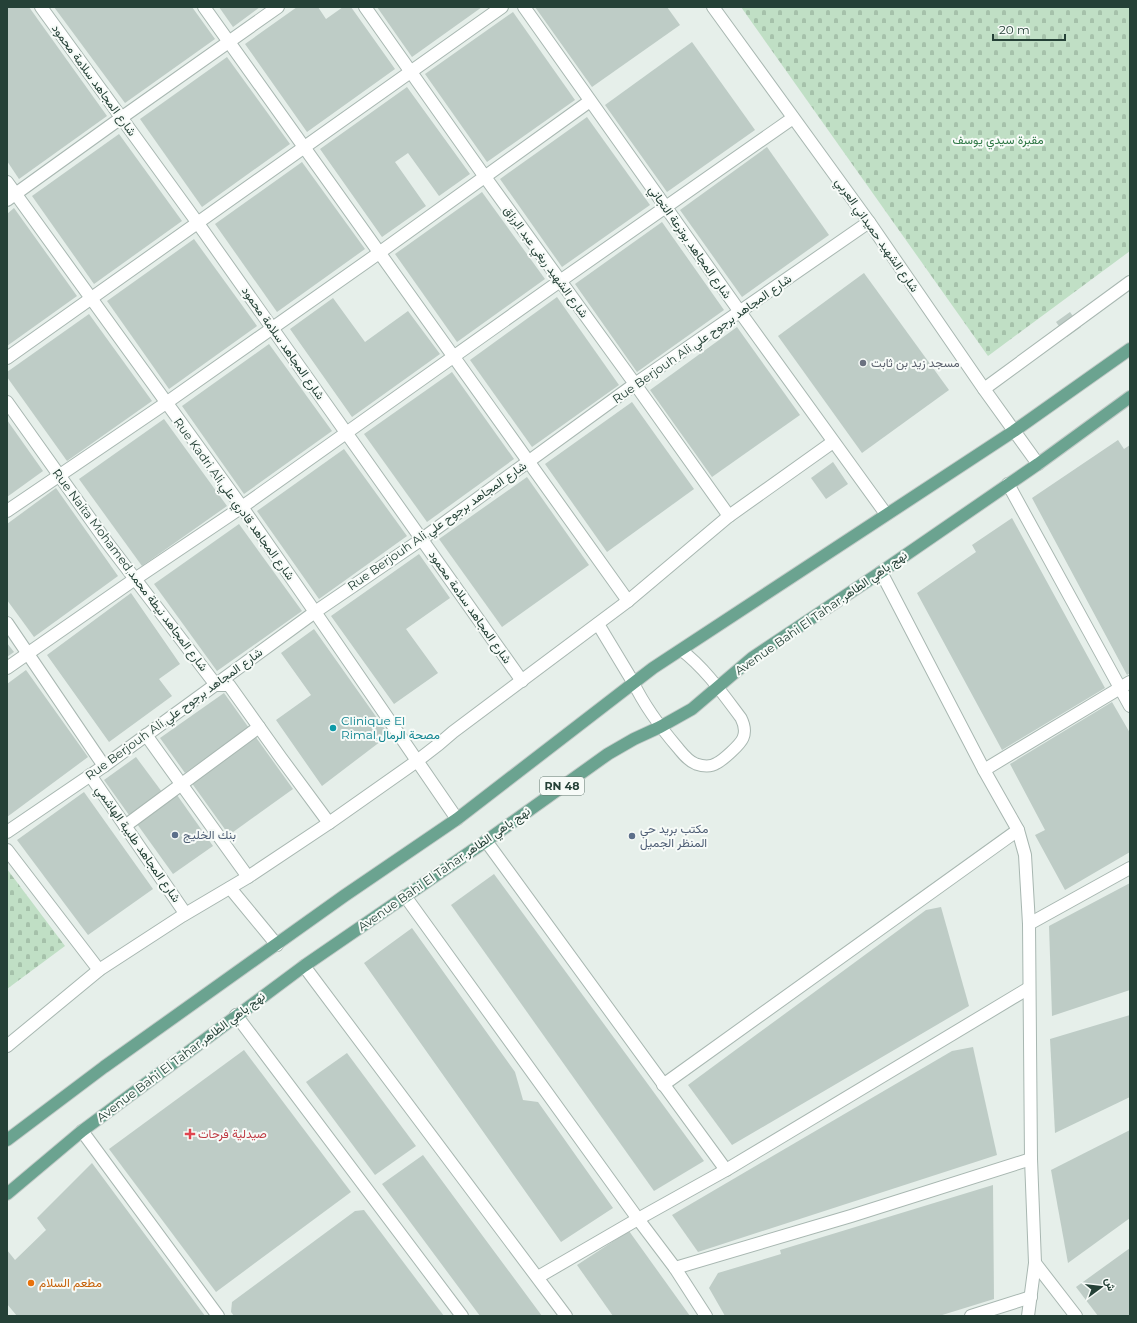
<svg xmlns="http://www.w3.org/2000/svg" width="1137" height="1323" font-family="Montserrat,Vazirmatn,sans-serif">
<defs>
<pattern id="cemetery-stones" width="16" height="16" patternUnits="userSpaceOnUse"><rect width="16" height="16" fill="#c0dfc5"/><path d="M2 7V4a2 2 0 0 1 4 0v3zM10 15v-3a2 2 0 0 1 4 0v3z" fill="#a5c1aa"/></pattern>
</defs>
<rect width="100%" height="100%" fill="#e6efea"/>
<g fill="url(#cemetery-stones)">
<path d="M 741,7 L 1130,7 L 1130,251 L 988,356 Z"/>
<path d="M 7,869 L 65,946 L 7,989 Z"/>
</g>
<g fill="#beccc6">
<path d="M 7,7 L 29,7 L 107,116 L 19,179 L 7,161 Z"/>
<path d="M 54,7 L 192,7 L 215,39 L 125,103 Z"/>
<path d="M 219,7 L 260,7 L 233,27 Z"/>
<path d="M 297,7 L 318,7 L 326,19 L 343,7 L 351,7 L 395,69 L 307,132 L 245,44 Z"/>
<path d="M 377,7 L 482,7 L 412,57 Z"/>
<path d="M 535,7 L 667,7 L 680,25 L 592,87 Z"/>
<path d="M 513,12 L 575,100 L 487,162 L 425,74 Z"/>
<path d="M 692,42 L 755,130 L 667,192 L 605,105 Z"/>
<path d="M 227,57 L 290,144 L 202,207 L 140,119 Z"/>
<path d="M 407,87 L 470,174 L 439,196 L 408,153 L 395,162 L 426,206 L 382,237 L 320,149 Z"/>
<path d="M 587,117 L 650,205 L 562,267 L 500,179 Z"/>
<path d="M 119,134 L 182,221 L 94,284 L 32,196 Z"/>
<path d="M 767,147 L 829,235 L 742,297 L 680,210 Z"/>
<path d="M 302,162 L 365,249 L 277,312 L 215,224 Z"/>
<path d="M 482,192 L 545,279 L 457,342 L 395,254 Z"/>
<path d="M 14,208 L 77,296 L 7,346 L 7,214 Z"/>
<path d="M 662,222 L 724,310 L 637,372 L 575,284 Z"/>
<path d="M 194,239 L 257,326 L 169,389 L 107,301 Z"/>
<path d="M 864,273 L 949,390 L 862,453 L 778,336 Z"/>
<path d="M 557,297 L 619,385 L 532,447 L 470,360 Z"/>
<path d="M 333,298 L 365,342 L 408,311 L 440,354 L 352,417 L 290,329 Z"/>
<path d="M 1070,312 L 1081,327 L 1067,337 L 1056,322 Z"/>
<path d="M 89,314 L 152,401 L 67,461 L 7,377 L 7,372 Z"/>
<path d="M 737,327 L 800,415 L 712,477 L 650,390 Z"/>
<path d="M 269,344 L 332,431 L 244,494 L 182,406 Z"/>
<path d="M 452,372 L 514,459 L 427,522 L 364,434 Z"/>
<path d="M 632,402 L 694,489 L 607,552 L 545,464 Z"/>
<path d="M 164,419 L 227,506 L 142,566 L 79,479 Z"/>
<path d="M 7,420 L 43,471 L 7,497 Z"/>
<path d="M 1118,440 L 1124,449 L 1130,445 L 1130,673 L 1127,675 L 1032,498 Z"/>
<path d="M 344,449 L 407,536 L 319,599 L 257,511 Z"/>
<path d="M 833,462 L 848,484 L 826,499 L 811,478 Z"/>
<path d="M 527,477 L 589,565 L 502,627 L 439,539 Z"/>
<path d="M 56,488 L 118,576 L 34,637 L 7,600 L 7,524 Z"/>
<path d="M 1012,518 L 1105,688 L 1002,750 L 917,593 L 976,552 L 972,545 Z"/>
<path d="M 239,524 L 302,611 L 217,671 L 154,584 Z"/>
<path d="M 419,554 L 450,598 L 406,629 L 438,673 L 394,704 L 331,616 Z"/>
<path d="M 131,593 L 180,664 L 159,679 L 172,696 L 109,742 L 47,655 Z"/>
<path d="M 314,629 L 389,735 L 322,786 L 276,720 L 311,695 L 281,653 Z"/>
<path d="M 7,643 L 14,652 L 7,657 Z"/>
<path d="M 26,670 L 88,757 L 7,817 L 7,684 Z"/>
<path d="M 224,693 L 249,728 L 185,773 L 160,738 Z"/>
<path d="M 1112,702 L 1130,733 L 1130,852 L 1065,890 L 1035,835 L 1045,830 L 1010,764 Z"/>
<path d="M 255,736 L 293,789 L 229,835 L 191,782 Z"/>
<path d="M 136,757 L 162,792 L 129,815 L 104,780 Z"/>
<path d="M 84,792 L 153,889 L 88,935 L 17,840 Z"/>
<path d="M 177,795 L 213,846 L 173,874 L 137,824 Z"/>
<path d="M 494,874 L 620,1046 L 704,1161 L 654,1191 L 451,905 Z"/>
<path d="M 1130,883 L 1130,990 L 1052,1016 L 1049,926 Z"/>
<path d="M 941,907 L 969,1006 L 732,1145 L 688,1085 L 926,910 Z"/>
<path d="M 412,928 L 515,1072 L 523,1100 L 538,1102 L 613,1208 L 561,1242 L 364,963 Z"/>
<path d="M 1130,1015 L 1130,1097 L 1055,1133 L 1050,1039 Z"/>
<path d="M 973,1047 L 997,1155 L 698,1252 L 672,1215 L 952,1051 Z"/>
<path d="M 244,1050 L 351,1192 L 216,1292 L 109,1149 Z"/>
<path d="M 347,1053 L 416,1146 L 375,1175 L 306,1082 Z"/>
<path d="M 1130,1130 L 1130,1218 L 1068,1263 L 1051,1170 Z"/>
<path d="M 423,1155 L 482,1235 L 542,1316 L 480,1316 L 382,1184 Z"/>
<path d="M 92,1163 L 175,1275 L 205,1316 L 17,1316 L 7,1304 L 7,1250 L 15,1260 L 46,1230 L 37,1218 Z"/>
<path d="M 993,1185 L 994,1299 L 939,1316 L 725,1316 L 709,1288 L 718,1273 L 781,1254 L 780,1250 Z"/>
<path d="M 364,1210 L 444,1316 L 234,1316 L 231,1312 L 232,1302 L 355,1211 Z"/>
<path d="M 629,1231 L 690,1316 L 613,1316 L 577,1265 Z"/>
<path d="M 1130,1248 L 1130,1316 L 1098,1316 L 1076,1287 Z"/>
</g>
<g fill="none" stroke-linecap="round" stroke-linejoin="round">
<g stroke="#a8b7b1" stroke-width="13">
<path id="service" d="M 633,682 C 645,707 660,727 678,748 C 683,754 688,761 696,764 C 702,766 711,767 717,763 C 723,760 740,745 743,738 C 746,731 744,724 741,718 C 723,694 705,668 681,650"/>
</g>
<g stroke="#a8b7b1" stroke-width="14">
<g id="minor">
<path d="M 41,7 L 197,222 L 522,681"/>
<path d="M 204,7 L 628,601"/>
<path d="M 365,7 L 485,177 L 635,384 L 729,516"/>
<path d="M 524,7 L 740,312 L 886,514"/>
<path d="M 713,7 L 869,222 L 984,389 L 1038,464"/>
<path d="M 7,182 L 242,507 L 315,612 L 457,819"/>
<path d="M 7,200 L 121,118 L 278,7"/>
<path d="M 7,358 L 502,7"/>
<path d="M 984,389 L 1130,282"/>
<path d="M 7,402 L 106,541 L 216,685 L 229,685 L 281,758 L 329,823"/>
<path d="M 1008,484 L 1130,706"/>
<path d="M 7,511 L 166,403 L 379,253 L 590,101"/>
<path d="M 881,572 L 984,770 L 1018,830 L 1025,855 L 1029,924 L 1031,1159 L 1035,1263 L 1028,1316"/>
<path d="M 7,623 L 104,766"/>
<path d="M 598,624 L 633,682"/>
<path d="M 7,668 L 135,579 L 242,507 L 560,281 L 793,118"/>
<path d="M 146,735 L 248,877"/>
<path d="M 984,770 L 1130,682"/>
<path d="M 90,775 L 185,913"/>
<path d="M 125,826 L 259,727"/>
<path d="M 7,832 L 104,766 L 315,612 L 422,539 L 635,384 L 869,222"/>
<path d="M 486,841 L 726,1170"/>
<path d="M 7,850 L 99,970"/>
<path d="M 230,888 L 277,945"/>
<path d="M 405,896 L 638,1219 L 726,1170 L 1029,988"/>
<path d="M 1029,924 L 1130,868"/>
<path d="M 304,966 L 566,1316"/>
<path d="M 236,1015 L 462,1316"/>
<path d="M 7,1046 L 99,970 L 182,916 L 248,877 L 329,823 L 417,761 L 439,744 L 453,732 L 628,601 L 729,516 L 833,442"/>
<path d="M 663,1085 L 1018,830"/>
<path d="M 82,1131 L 218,1316"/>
<path d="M 1035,1263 L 1076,1316"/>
<path d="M 675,1268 L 851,1216 L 1031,1159"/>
<path d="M 538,1277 L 638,1219 L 675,1268 L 706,1316"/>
<path d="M 971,1316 L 1031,1297"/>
</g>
</g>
<g stroke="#c2cac7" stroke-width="14">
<g id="primary">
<path d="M 7,1140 L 104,1067 L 344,896 L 457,819 L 653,668 L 1014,431 L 1130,349"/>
<path d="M 7,1194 L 82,1131 L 304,966 L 486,841 L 608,754 L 634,739 L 660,727 L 692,709 L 752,658 L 881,572 L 1038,464 L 1130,397"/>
</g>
</g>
<use href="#service" stroke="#fff" stroke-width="11"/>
<use href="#minor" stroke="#fff" stroke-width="12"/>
<use href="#primary" stroke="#6ba390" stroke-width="12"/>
</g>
<circle fill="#6b7280" stroke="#f7fbf8" stroke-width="1.5" cx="863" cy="363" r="4"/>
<circle fill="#0f9aa8" stroke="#f7fbf8" stroke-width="1.5" cx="333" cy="728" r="4"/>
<g fill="#5c6f8a" stroke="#f7fbf8" stroke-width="1.5">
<circle cx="175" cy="835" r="4"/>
<circle cx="632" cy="836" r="4"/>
</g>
<path fill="#e0444e" stroke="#f7fbf8" stroke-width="1.5" d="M188 1128h4v4h4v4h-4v4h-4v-4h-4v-4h4z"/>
<circle fill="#e8710a" stroke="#f7fbf8" stroke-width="1.5" cx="31" cy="1283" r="4"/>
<g text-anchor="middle" stroke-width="4" stroke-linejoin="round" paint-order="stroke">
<rect fill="#f7fbf8" stroke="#647971" stroke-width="1" x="540" y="777" width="44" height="18" rx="3"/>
<g font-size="11" font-weight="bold" fill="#254137">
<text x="562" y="790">RN 48</text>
</g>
<g font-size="12" fill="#254137" stroke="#f7fbf8">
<text transform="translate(94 80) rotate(54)" y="4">شارع المجاهد سلامة محمود</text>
<text transform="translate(877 235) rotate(55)" y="4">شارع الشهيد حميداني العربي</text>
<text transform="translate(690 242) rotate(55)" y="4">شارع المجاهد بوترعة التجاني</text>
<text transform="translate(546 262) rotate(54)" y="4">شارع الشهيد ريغي عبد الرزاق</text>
<text transform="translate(702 339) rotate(-35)" y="4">Rue Berjouh Ali,شارع المجاهد برجوح علي</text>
<text transform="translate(283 343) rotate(55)" y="4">شارع المجاهد سلامة محمود</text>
<text transform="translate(234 499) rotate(54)" y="4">Rue Kadri Ali,شارع المجاهد قادري علي</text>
<text transform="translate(437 526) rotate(-35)" y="4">Rue Berjouh Ali,شارع المجاهد برجوح علي</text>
<text transform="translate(130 570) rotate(53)" y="4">Rue Naita Mohamed,شارع المجاهد نيطة محمد</text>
<text transform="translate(470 607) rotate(55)" y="4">شارع المجاهد سلامة محمود</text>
<text transform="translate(821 613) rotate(-35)" y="4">Avenue Bahi El Tahar,نهج باهي الطاهر</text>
<text transform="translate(174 714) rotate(-36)" y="4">Rue Berjouh Ali,شارع المجاهد برجوح علي</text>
<text transform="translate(138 844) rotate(55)" y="4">شارع المجاهد طليبة الهاشمي</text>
<text transform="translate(444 869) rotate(-35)" y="4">Avenue Bahi El Tahar,نهج باهي الطاهر</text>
<text transform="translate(181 1057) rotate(-37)" y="4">Avenue Bahi El Tahar,نهج باهي الطاهر</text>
</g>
<g font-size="12" fill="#2f7845" stroke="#f7fbf8">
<text x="998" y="144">مقبرة سيدي يوسف</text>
</g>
<g font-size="12" fill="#5b616d" stroke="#f7fbf8" text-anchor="start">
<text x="871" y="367">مسجد زيد بن ثابت</text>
</g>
<g font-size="12" fill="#0d838f" stroke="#f7fbf8" text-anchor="start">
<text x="341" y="725">Clinique El<tspan x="341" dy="14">Rimal,مصحة الرمال</tspan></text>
</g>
<g font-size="12" fill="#4e5e75" stroke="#f7fbf8" text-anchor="start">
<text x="640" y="833">مكتب بريد حي<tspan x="640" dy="14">المنظر الجميل</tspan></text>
<text x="183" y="839">بنك الخليج</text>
</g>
<g font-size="12" fill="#be3a42" stroke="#f7fbf8" text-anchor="start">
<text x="198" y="1138">صيدلية فرحات</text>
</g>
<g font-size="12" fill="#c56008" stroke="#f7fbf8" text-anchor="start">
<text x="39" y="1287">مطعم السلام</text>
</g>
</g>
<rect width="1137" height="1323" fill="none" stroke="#254137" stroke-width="16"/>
<g transform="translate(1101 1287) rotate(75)" stroke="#f7fbf8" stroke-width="3" paint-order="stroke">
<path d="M0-3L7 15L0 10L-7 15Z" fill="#254137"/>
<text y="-6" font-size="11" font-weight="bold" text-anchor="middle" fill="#254137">ش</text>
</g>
<path d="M993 34v6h72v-6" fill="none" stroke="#254137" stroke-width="2"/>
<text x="999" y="34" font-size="12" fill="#254137" stroke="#f7fbf8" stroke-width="3" paint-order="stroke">20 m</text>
</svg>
